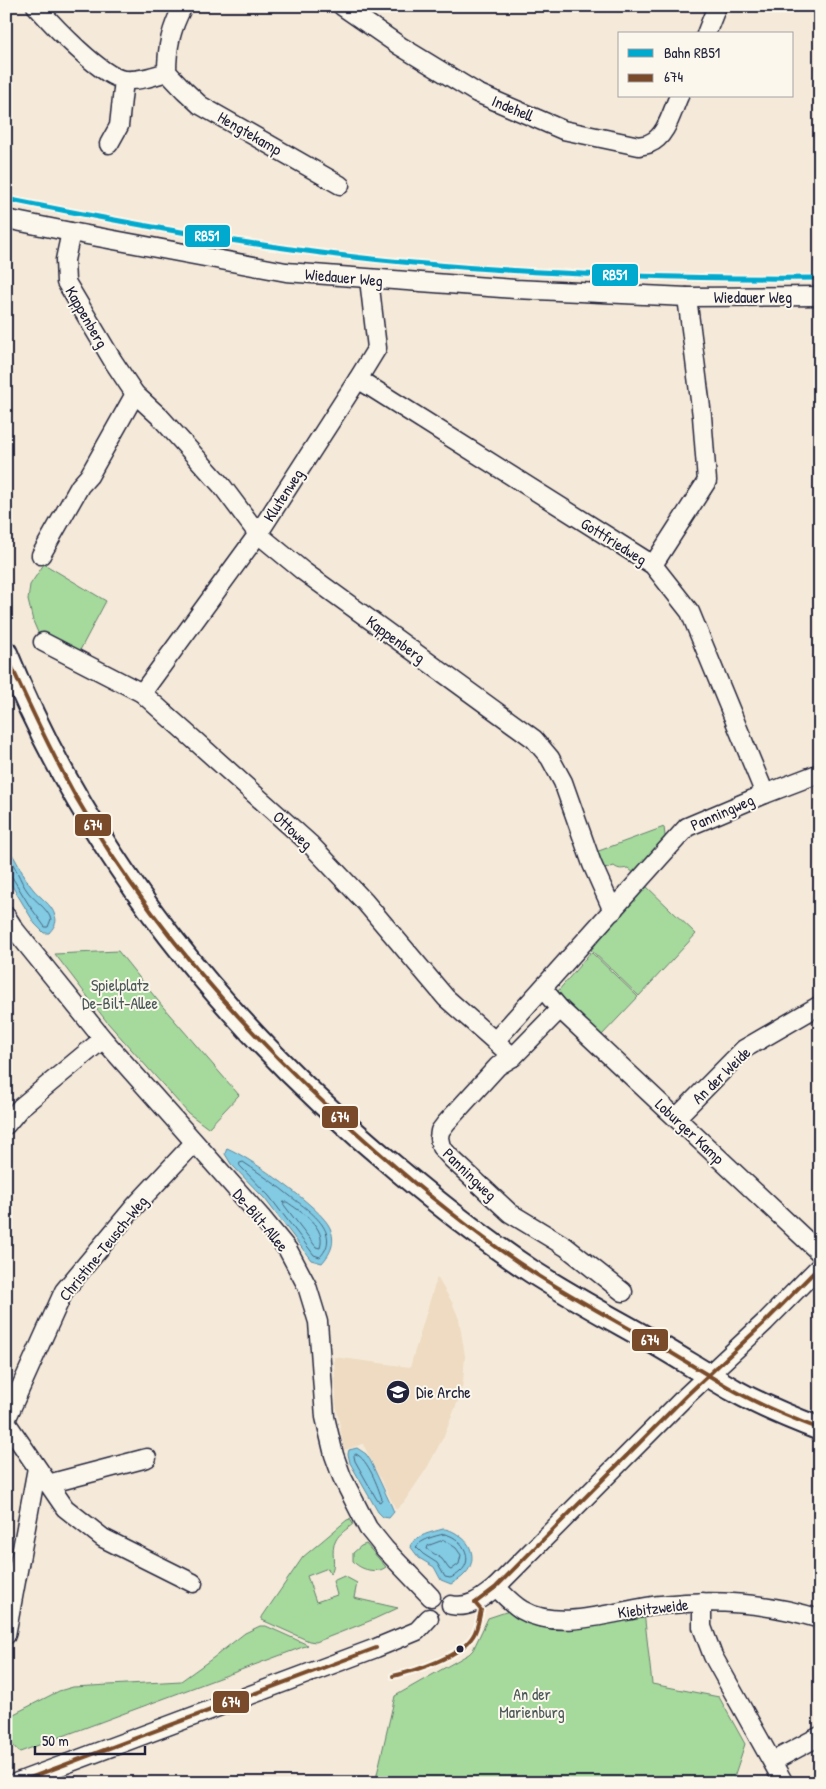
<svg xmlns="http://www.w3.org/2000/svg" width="826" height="1789" font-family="'Patrick Hand',sans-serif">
<rect width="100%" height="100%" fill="#f5ead9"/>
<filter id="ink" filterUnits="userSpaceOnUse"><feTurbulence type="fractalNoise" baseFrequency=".02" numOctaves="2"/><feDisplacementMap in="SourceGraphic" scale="10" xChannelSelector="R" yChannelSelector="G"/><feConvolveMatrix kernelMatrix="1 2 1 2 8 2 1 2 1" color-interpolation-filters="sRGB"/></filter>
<g filter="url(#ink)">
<path fill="#eedbc2" d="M 437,1277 L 452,1302 L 459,1319 L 465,1356 L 463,1383 L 458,1401 L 444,1436 L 427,1468 L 404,1502 L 396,1510 L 363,1444 L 344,1450 L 336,1404 L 334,1357 L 410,1367 Z"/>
<g fill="#a6da9d" stroke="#647e6c">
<path d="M 44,564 L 106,601 L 78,654 L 39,635 L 33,621 L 28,600 L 30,585 Z"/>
<path d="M 664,827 L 665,836 L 668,840 L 636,875 L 628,868 C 622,869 619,870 614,866 L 605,869 L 596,852 Z"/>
<path d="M 645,885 L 696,934 L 639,996 L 591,950 Z"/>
<path d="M 118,951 L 163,1007 L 239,1095 L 208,1128 L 188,1113 L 107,1022 L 55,954 Z"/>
<path d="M 591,952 L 638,997 L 601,1036 L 573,1010 L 558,991 Z"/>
<path d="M 350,1519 L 353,1524 C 347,1529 339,1534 336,1540 C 329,1552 338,1565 330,1574 L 328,1568 L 307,1576 L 316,1602 L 337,1595 L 333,1581 L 344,1576 L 357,1583 L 354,1598 L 398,1608 L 372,1620 L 316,1642 L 309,1641 L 262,1620 L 262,1617 L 303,1557 L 347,1520 Z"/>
<path d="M 366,1544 L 386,1567 C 377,1574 360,1570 353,1561 L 353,1553 L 361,1546 Z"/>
<path d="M 512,1610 L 530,1622 L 644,1612 L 652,1684 L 719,1697 L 745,1744 L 732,1783 L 375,1783 L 395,1696 L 469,1654 L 473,1650 L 488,1618 Z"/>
<path d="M 260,1626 L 266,1626 L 308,1645 L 20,1752 C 9,1745 6,1730 6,1718 L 59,1691 L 73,1687 L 181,1681 L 213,1658 L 245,1633 Z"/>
</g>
<g fill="#82cbe3" stroke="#5c87a0">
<path d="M 6,846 C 18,860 22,876 33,889 C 40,898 52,904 55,916 C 58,923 53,928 49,933 L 44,933 L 35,924 L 6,876 Z"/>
<path d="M 227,1148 C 249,1157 322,1208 330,1228 C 336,1242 331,1253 322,1263 L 311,1260 L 265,1199 L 231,1164 L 225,1154 Z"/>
<path d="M 357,1448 L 366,1454 L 370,1460 L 391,1505 L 394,1512 L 389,1518 L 383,1517 L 378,1512 L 350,1463 L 348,1454 L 349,1450 Z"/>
<path d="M 443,1529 C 450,1529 456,1533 461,1537 C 474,1546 476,1564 464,1575 C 461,1579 455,1581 451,1584 L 441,1580 L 434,1567 L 419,1558 L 410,1546 C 415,1535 433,1532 443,1529 Z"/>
</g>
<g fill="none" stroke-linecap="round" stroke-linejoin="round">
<g stroke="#48667e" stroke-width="1">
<path d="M 6,854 C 16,865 19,880 28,892 C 36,902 46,907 51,919 L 48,927 L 45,927 L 29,905 L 12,877 L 6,874"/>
<path d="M 240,1163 L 243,1162 L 252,1168 C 265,1177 278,1186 290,1196 C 308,1210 343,1232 320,1257 L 314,1255 L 269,1196 L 240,1166 Z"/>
<path d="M 284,1202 L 287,1202 C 301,1212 327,1227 320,1248 L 316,1247 L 284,1205 Z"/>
<path d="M 356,1454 C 368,1459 378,1487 382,1499 L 380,1502 L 378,1501 L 376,1498 L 355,1461 L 354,1456 Z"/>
<path d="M 444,1534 C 461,1536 476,1559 460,1572 C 457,1575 453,1577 450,1578 L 445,1577 L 437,1563 L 423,1554 L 416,1547 C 422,1539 435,1536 444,1534 Z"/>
<path d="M 444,1540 L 456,1548 L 461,1555 L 459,1564 L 451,1570 L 449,1569 L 442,1559 L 427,1549 L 428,1546 Z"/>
</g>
<g stroke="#22223b" stroke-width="21">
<g id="minor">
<path d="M 36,6 C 52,24 102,78 125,80 C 140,81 154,76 167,72"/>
<path d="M 183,6 C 171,29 167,46 167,72 L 184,90 L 200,105 L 340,185"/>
<path d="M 342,6 L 400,46 L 477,93 L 563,130 L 639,146 C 642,145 647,145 650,143 C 666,137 672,111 679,96"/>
<path d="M 706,34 L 717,6"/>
<path d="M 109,144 L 119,126 L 124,80"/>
<path d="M 6,219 L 71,232 L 286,272 L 515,289 L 687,297 L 820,296"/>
<path d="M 71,232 L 65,260 L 66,282 L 113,361 L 135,394 L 160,417 L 222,486 L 258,534 L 303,571 L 534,739 L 550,758 L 563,782 L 592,864 L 613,911"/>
<path d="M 358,379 L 653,565 L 690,612 L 765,794"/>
<path d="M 41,555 L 80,486 L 89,476 L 135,394"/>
<path d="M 653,565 L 707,481 L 702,416 L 687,297"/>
<path d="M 43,642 L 142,693 L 310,844 L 365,902 L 446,998 L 513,1057"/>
<path d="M 142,693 L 258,534 L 358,379 L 377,348 L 369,279"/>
<path d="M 6,916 L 15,930 L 103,1039 L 261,1217 L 288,1250 L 307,1286 L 318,1322 L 325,1417 L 334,1455 L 342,1477 L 368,1528 L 385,1549 L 431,1597"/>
<path d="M 543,989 L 560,1009 L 513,1057 L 498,1066 L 446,1123 L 440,1131 L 439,1138 L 441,1147 L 452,1159 L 510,1213 L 566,1247 L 623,1292"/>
<path d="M 560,1009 L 820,1253"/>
<path d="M 495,1041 L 687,827 L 765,794 L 820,773"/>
<path d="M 676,1118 L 744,1049 L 820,1005"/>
<path d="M 6,1125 L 21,1107 L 103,1039"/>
<path d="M 6,1420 L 64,1291 L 135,1206 L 194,1143"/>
<path d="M 6,1422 L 65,1508 L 103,1538 L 193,1583"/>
<path d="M 48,1484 L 147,1458"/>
<path d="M 496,1587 C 504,1595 512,1604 522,1610 C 561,1633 619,1609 661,1605 C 713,1599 769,1603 820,1619"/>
<path d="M 702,1602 L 702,1627 L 713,1656 L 784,1783"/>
<path d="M 451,1605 C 470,1609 482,1598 496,1587 L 686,1396 L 765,1322 L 820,1266"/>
<path d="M 6,1635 L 37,1468"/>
<path d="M 773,1761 L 820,1736"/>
<path d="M 15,1783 L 376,1648 L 417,1631 L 429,1618"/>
</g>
</g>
<g stroke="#22223b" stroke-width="26">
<path id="major" d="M 6,653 C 88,857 229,1030 397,1169 C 440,1205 484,1240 531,1271 C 568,1295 607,1316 646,1338 C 676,1355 705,1374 735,1391 C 762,1406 791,1418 820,1429"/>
</g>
<use href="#minor" stroke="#fbf7ec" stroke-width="18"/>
<use href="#major" stroke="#fbf7ec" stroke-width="22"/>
<g stroke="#fbf7ec" stroke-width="8">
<g id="bus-1">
<path d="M 6,654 C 28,703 51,752 77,799 C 154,933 260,1049 376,1150 C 425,1193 476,1235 531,1271 C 568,1295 607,1316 646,1338 C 676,1355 705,1374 735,1391 C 762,1406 791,1418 820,1429"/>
<path d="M 475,1603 L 496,1587 L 686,1396 L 765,1322 L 820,1266"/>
<path d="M 393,1676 C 415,1671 460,1657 473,1636 C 478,1629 479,1618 481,1610 L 475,1603"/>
<path d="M 16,1783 L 376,1648"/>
</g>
</g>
<use href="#bus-1" stroke="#7a4b2a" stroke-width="4"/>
<g stroke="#fbf7ec" stroke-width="9">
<path id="rail-1" d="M 6,199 C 141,226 276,251 413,263 C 548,275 684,279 820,278"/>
</g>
<use href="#rail-1" stroke="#00a9ce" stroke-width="5"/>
</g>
</g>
<defs>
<g id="school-disc" transform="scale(1.25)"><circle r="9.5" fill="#22223b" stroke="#fbf7ec"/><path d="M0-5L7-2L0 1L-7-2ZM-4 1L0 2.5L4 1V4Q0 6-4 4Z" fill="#fff"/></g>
</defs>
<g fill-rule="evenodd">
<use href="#school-disc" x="398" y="1392"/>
</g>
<circle fill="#22223b" stroke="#fbf7ec" stroke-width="2" cx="460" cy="1649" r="4.5"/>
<g text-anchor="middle" stroke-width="4" stroke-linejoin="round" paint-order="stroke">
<g font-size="16" fill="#22223b" stroke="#fbf7ec">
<text transform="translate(513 108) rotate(23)" y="6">Indehell</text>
<text transform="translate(250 133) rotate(30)" y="6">Hengtekamp</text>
<text transform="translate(344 277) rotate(5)" y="6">Wiedauer Weg</text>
<text x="753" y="303">Wiedauer Weg</text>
<text transform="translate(87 317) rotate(60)" y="6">Kappenberg</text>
<text transform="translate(283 495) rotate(-57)" y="6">Klutenweg</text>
<text transform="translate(614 541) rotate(32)" y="6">Gottfriedweg</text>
<text transform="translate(396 639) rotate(36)" y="6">Kappenberg</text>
<text transform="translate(722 812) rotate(-24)" y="6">Panningweg</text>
<text transform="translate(293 830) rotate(43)" y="6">Ottoweg</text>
<text transform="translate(721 1075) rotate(-44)" y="6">An der Weide</text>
<text transform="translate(690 1131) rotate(43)" y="6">Loburger Kamp</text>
<text transform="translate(470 1174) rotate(44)" y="6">Panningweg</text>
<text transform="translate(261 1220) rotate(50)" y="6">De-Bilt-Allee</text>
<text transform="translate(103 1248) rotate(-51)" y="6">Christine-Teusch-Weg</text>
<text transform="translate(653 1608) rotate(-7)" y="6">Kiebitzweide</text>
</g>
<g font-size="16" fill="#4a5958" stroke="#fbf7ec">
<text x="120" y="991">Spielplatz<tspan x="120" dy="18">De-Bilt-Allee</tspan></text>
<text x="532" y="1700">An der<tspan x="532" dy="18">Marienburg</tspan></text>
</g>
<g font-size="16" fill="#22223b" stroke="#fbf7ec" text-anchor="start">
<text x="416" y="1398">Die Arche</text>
</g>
</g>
<g stroke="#fbf7ec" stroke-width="2">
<rect x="184" y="224" width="47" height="24" rx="5" fill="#00a9ce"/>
<rect x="591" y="263" width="48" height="24" rx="5" fill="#00a9ce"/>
<rect x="74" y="813" width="38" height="24" rx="5" fill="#7a4b2a"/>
<rect x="321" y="1105" width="38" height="24" rx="5" fill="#7a4b2a"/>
<rect x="631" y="1328" width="38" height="24" rx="5" fill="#7a4b2a"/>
<rect x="212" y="1690" width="38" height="24" rx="5" fill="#7a4b2a"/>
</g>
<g font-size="14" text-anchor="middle" font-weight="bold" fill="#fff">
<text x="207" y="241">RB51</text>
<text x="615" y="280">RB51</text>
<text x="93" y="830">674</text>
<text x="340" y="1122">674</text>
<text x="650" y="1345">674</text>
<text x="231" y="1707">674</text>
</g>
<rect width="826" height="1789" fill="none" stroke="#fbf7ec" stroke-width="25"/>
<rect x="12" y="12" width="801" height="1764" fill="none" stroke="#22223b" stroke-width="2" filter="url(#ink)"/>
<rect x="618" y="32" width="175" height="65" fill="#fbf7ec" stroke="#a4a2a5"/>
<rect x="628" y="49" width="25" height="8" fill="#00a9ce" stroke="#a4a2a5"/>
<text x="664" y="58" font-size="15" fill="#22223b">Bahn RB51</text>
<rect x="628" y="74" width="25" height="8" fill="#7a4b2a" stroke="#a4a2a5"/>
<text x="664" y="82" font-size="15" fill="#22223b">674</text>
<path d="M35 1746v8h110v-8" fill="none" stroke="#22223b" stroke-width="2.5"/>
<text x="42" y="1746" font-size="15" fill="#22223b" stroke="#fbf7ec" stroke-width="4" paint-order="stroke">50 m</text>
</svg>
